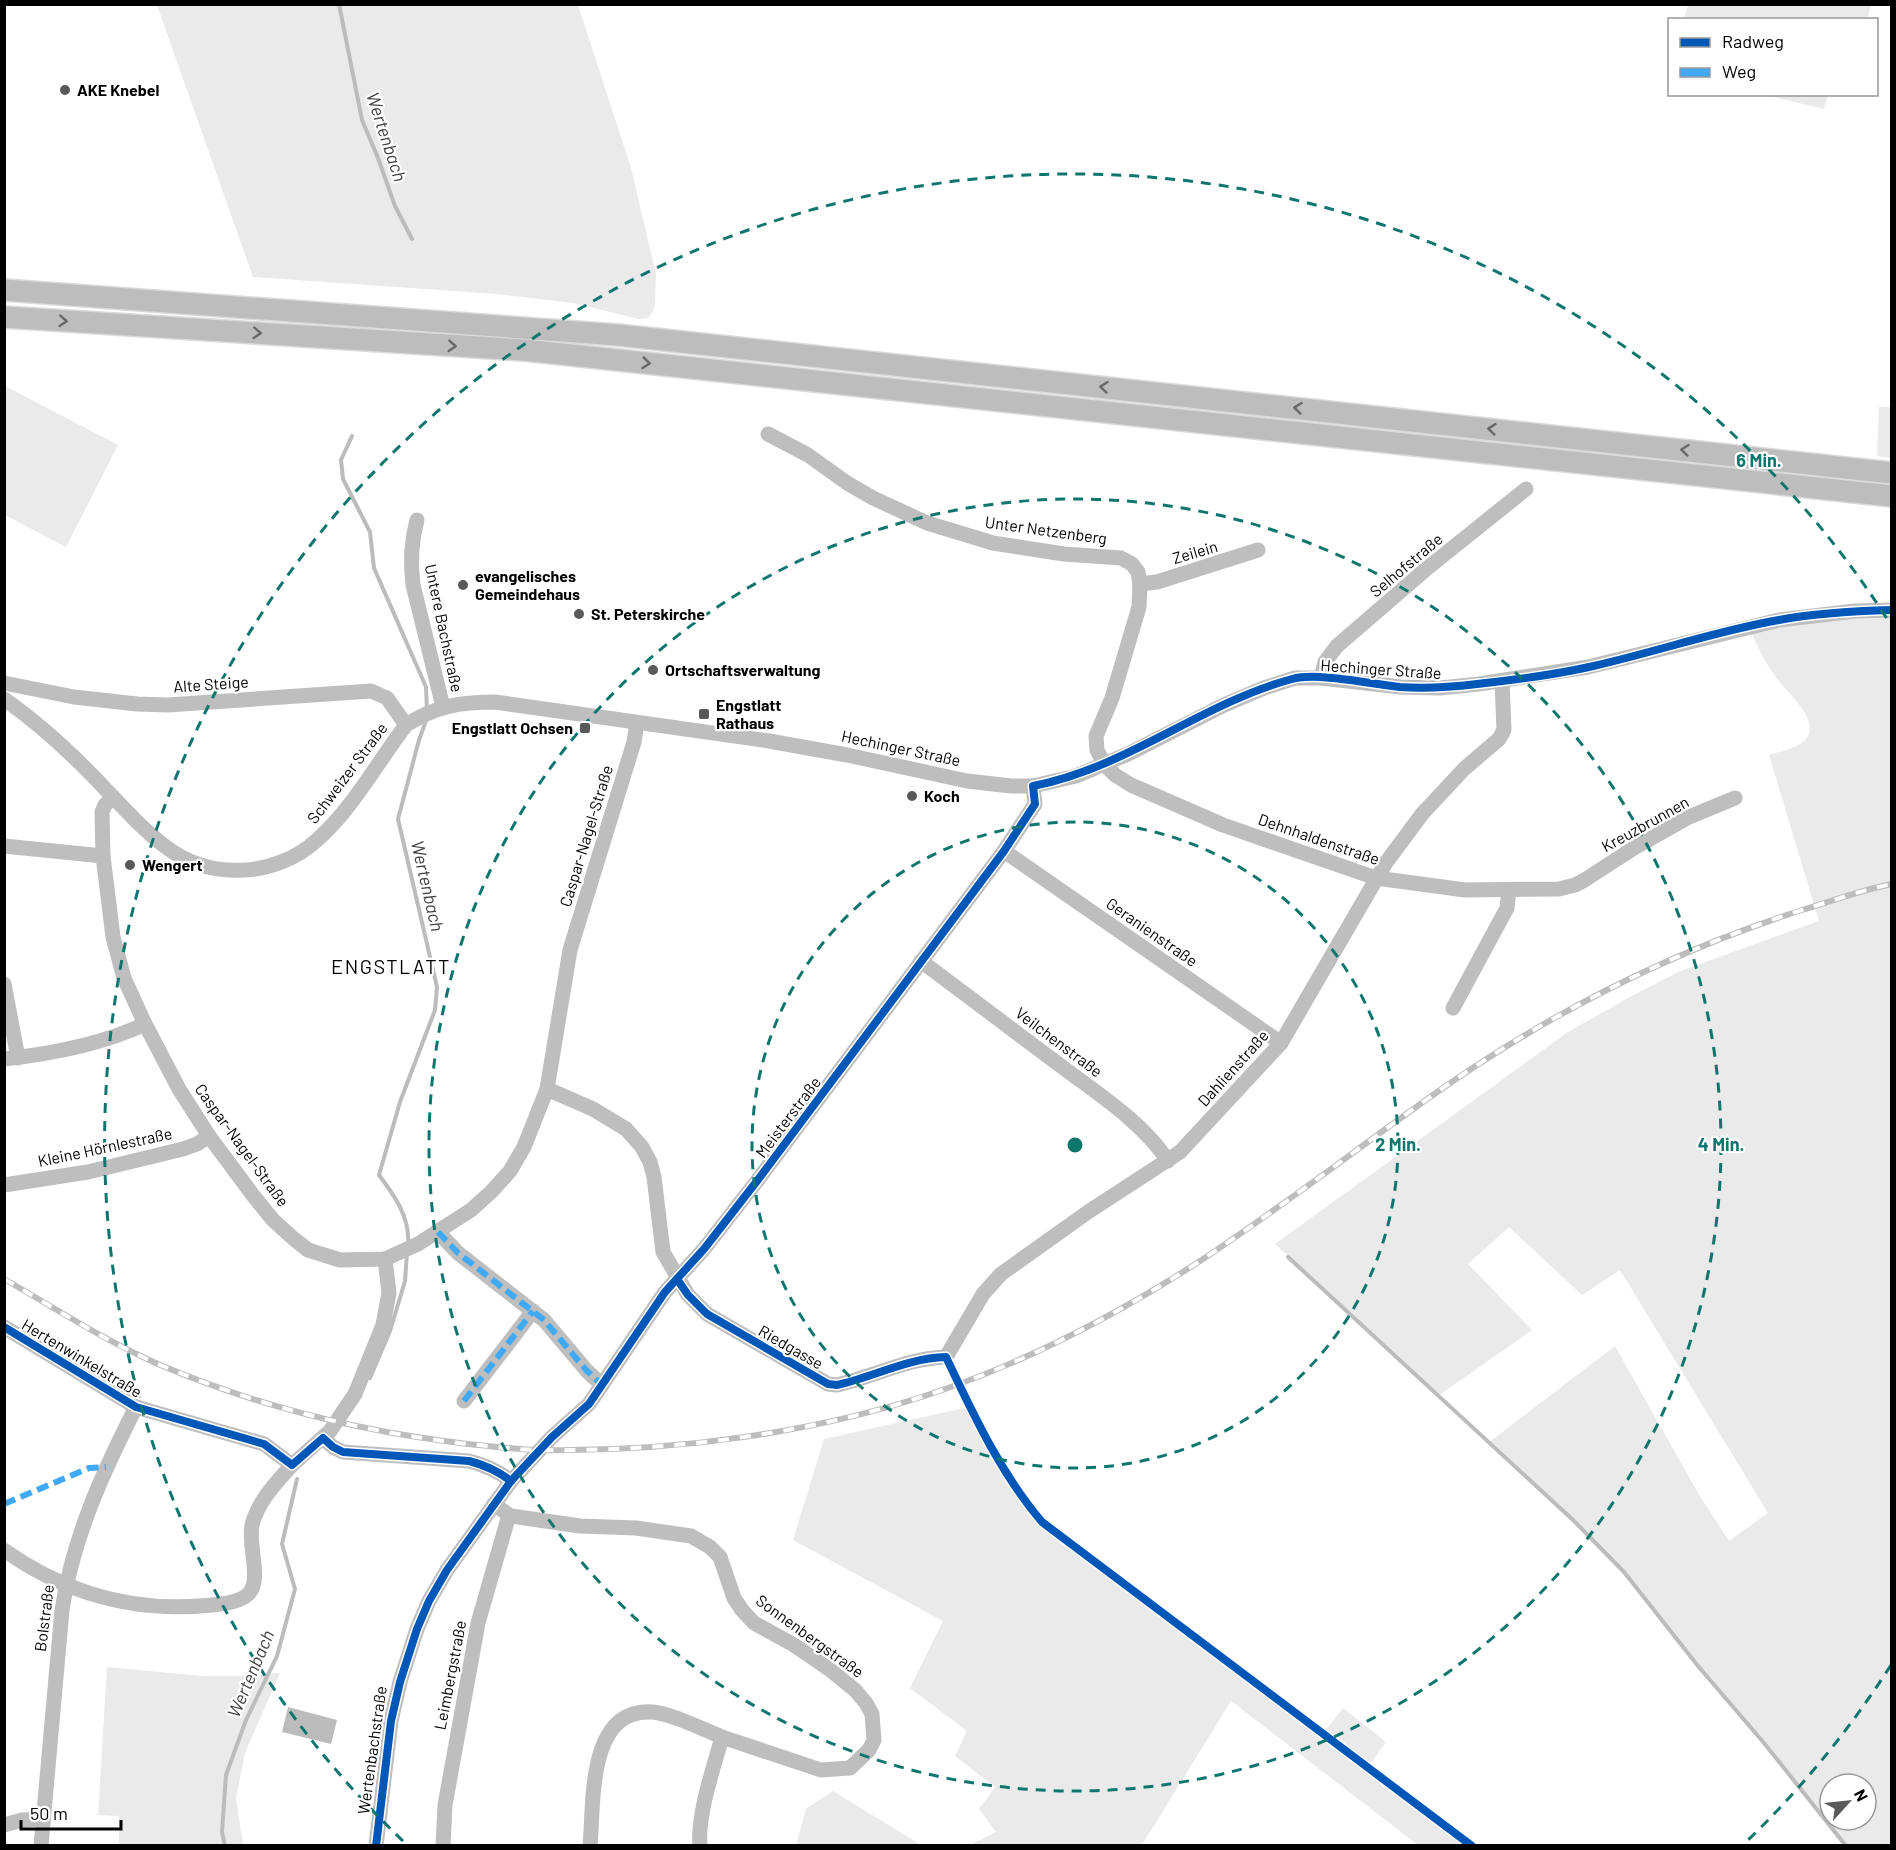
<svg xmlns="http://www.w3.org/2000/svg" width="1896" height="1850" font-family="Barlow,sans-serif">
<rect width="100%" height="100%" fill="#fff"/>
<g fill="#eaeaea" fill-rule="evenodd">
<path d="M 157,5 L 578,5 L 631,168 L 656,274 L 655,303 L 653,311 L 648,318 L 639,319 L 573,303 L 497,294 L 253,277 Z"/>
<path d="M 1688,5 L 1688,4 L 1871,5 L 1867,19 L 1684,19 Z"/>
<path d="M 1765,95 L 1828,95 L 1824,109 Z"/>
<path d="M 5,386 L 118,445 L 66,547 L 5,515 Z"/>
<path d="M 1879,407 L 1891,407 L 1891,458 L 1877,456 Z"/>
<path d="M 1891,610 L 1891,1845 L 1846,1845 L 1764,1743 L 1698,1666 L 1624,1572 L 1573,1520 L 1488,1443 L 1615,1346 L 1698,1493 L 1729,1541 L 1768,1513 L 1620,1270 L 1582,1295 L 1509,1227 L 1468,1264 L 1532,1330 L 1438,1396 L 1275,1244 L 1568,1032 L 1628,998 L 1678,972 L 1819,921 L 1769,755 C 1781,751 1803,748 1809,734 C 1816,716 1784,689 1775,676 C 1764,661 1756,644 1749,626 ZM 1830,1784 L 1866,1784 L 1866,1820 L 1830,1820 Z"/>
<path d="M 969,1407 L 1023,1499 L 1042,1522 L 1323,1733 L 1343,1708 L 1386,1742 L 1369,1766 L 1472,1845 L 1418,1845 L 1231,1701 L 1142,1845 L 970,1845 L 996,1832 L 979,1809 L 995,1787 L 955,1756 L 967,1731 L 910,1688 L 943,1621 L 793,1540 L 824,1439 Z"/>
<path d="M 107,1667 L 202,1676 L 239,1676 L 280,1673 L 245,1753 L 236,1798 L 243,1845 L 119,1845 L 119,1816 L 98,1815 Z"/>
<path d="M 833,1791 L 921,1845 L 796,1845 L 806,1809 Z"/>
</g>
<path fill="#bcbcbc" d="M 288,1707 L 337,1720 L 331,1744 L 282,1732 Z"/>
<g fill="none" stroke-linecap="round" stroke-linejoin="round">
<g stroke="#bcbcbc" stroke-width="4">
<path d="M 339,4 L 362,120 L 378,158 L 395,206 L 412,239"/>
<path d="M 352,436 L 341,460 L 343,479 L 370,532 L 374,568 L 426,687 L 427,711"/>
<path d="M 408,1243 C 410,1217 394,1195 379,1175 L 400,1102 L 435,1010 L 437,987 L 398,819 L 419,740 L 427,718"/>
<path d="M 1288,1257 L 1573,1520 L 1624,1572 L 1698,1666 L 1764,1743 L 1846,1846"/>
<path d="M 370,1378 L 390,1331 L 405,1281 L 407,1253"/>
<path d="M 225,1846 L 222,1832 L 226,1775 L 246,1720 L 277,1656 L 295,1589 L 282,1544 L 297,1479"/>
</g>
<g stroke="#dbdbdb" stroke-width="24">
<g id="highway">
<path d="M 4,290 L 618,335 L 1892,473"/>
<path d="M 4,317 L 524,350 L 1892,496"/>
</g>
</g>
<g stroke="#bebebe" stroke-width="15">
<path d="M 768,434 L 808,455 L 847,483 L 873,498 L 927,523 L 993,543 L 1064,554 L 1121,558 L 1132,564 L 1138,572 L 1140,584 L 1139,607 L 1112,698 L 1096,736 L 1097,750 L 1104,764 L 1115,775 L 1131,785 L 1223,825 L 1376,878 L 1465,890 L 1559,889 L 1575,885 L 1583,881 L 1634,848 L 1689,817 L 1735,798"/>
<path d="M 417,520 C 411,542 410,562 413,585 L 443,707"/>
<path d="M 1140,584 L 1157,582 L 1258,550"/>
<path d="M 1321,678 L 1325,662 L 1337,646 L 1425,570 L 1526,489"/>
<path d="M 4,683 L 74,697 L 137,704 L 168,705 L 371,691 L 387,698 L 406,725"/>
<path d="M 4,699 C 34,720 62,745 87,770 C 113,796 137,825 166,847 C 210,881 277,877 317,840 C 353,808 377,763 406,725 C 436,706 460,702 495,702 L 769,741 L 847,755 L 967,781 L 1011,786 L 1033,786 L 1076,776 L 1128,754 L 1224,705 L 1264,688 L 1295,678 L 1321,678 L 1401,687 L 1440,688 L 1479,684 L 1588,667 L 1779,620 L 1855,611 L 1892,610"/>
<path d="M 113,797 L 105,805 L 102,812 L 103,856 L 113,937 L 124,978 L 145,1024 L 179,1089 L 209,1136 L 252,1194 L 273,1220 L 294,1239 L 308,1250 L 340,1260 L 385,1259 L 418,1244 L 471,1210 L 491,1192 L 510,1171 L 524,1147 L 547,1089 L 570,950 L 634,742 L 637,723"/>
<path d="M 4,846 L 103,856"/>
<path d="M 1004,851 L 1281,1043"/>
<path d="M 921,961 C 969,997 1017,1033 1065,1069 C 1101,1096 1143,1123 1168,1161"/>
<path d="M 4,984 L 18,1058"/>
<path d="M 1453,1008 L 1507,908 L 1509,890"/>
<path d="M 4,1059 C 50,1054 103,1044 145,1024"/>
<path d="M 547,1089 L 593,1109 L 626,1129 L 642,1147 L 650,1162 L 654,1177 L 663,1252 L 688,1295 L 707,1314 L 828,1384 L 837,1385 C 873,1377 908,1358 946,1357 L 983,1294 L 1001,1274 L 1088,1212 L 1180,1152 L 1281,1043 L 1385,864 L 1422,814 L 1464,769 L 1499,739 L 1504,730 L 1502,681"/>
<path d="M 4,1185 L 88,1172 L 183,1149 L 197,1144 L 209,1136"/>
<path d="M 438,1232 L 458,1253 L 544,1320 L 587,1371 L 602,1385"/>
<path d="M 4,1327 L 136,1407 L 264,1444 L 292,1465 L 330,1431 L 355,1394 L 383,1325 L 389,1293 L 385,1259"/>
<path d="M 464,1401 L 533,1311"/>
<path d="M 323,1438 L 333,1447 L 343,1452 L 469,1461 C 485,1465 498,1471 511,1481"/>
<path d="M 494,1504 L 509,1515 L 518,1517 L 580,1526 L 636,1528 L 691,1536 L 710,1547 L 720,1557 L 734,1598 L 742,1610 L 754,1623 L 794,1645 L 829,1669 L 855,1690 L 866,1703 L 872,1714 L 874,1740 L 869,1750 L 850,1768 L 821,1770 L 722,1737 C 714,1767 697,1814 700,1846"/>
<path d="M 4,1550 C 66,1594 136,1613 212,1605 C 222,1604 243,1602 250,1592 C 261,1578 248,1545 252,1525 C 258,1501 276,1483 292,1465"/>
<path d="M 4,1825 L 22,1820 L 42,1819"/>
<path d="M 41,1846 L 62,1610 C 73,1537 103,1472 136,1407"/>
<path d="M 376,1846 L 391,1721 L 400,1682 L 417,1629 L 429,1601 L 447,1570 L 511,1481 L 552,1437 L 589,1404 L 665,1292 L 704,1249 L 757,1181 L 1004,851 L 1035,804 L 1033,786"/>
<path d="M 443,1846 L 445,1805 L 478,1623 L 509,1515"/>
<path d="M 590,1846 C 594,1803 587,1708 652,1712 C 673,1714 702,1729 722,1737"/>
</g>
<use href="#highway" stroke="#bdbdbd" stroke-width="21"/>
<g stroke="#bdbdbd" stroke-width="6">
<path id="rail" d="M 4,1279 C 55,1308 105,1341 158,1364 C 256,1406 363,1432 468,1444 C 492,1446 516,1450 540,1450 C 675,1452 821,1433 948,1388 C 1036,1357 1119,1313 1197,1263 C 1278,1210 1355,1150 1433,1095 C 1546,1015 1670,952 1802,910 C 1832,901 1861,890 1892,884"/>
</g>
<use href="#rail" stroke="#fff" stroke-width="4" stroke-dasharray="11" stroke-linecap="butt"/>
<g stroke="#3fa9f5" stroke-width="6" stroke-dasharray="12 6" stroke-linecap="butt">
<path d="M 438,1232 L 458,1253 L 544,1320 L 587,1371 L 602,1385"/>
<path d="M 464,1401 L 533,1311"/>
<path d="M 4,1504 L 89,1468 L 106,1467"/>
</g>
<g stroke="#fff" stroke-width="11">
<g id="cycleway">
<path d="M 677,1279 L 688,1295 L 707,1314 L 828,1384 L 837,1385 C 873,1377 908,1358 946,1357 C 973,1414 1001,1474 1042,1522 L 1472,1846"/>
<path d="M 4,1327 L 136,1407 L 264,1444 L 292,1465 L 323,1438 L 333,1447 L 343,1452 L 469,1461 C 485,1465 498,1471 511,1481"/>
<path d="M 376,1846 L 391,1721 L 400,1682 L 417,1629 L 429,1601 L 447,1570 L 511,1481 L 552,1437 L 589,1404 L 665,1292 L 704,1249 L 757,1181 L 1004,851 L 1035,804 L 1033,786 C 1129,767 1200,704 1292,679 C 1317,672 1372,684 1400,687 C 1426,689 1452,687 1477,684 C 1514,680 1553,675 1589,667 C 1653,653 1715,631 1779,620 C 1816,613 1854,611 1892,610"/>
</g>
</g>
<use href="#cycleway" stroke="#0057b8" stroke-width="8"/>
</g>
<defs><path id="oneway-chevron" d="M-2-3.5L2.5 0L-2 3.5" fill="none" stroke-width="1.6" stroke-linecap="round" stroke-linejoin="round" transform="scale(1.5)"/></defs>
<g stroke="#686868">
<use href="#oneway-chevron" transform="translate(63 321) rotate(4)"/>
<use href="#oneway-chevron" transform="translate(257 333) rotate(4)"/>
<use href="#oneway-chevron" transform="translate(452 346) rotate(4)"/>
<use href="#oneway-chevron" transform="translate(646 363) rotate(6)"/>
<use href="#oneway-chevron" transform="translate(1104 387) rotate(-174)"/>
<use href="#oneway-chevron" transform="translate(1298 408) rotate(-174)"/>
<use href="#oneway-chevron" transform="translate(1492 429) rotate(-174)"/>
<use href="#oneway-chevron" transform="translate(1685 450) rotate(-174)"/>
</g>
<g fill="none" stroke="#0f766e" stroke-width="3" stroke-dasharray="10 8">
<circle cx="1075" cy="1145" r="323"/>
<circle cx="1075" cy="1145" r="646"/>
<path d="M1891 1665A968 968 0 0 1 1747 1841M403 1841A968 968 0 1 1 1891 625"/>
</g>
<g fill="#595959" stroke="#fff" stroke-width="2">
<circle cx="65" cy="90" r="6"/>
<circle cx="463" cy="585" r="6"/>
<circle cx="579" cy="614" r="6"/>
<circle cx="653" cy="670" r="6"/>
<rect x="698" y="708" width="12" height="12" rx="3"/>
<rect x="579" y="722" width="12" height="12" rx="3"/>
<circle cx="912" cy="796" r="6"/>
<circle cx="130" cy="865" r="6"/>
</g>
<g text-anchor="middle" stroke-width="4.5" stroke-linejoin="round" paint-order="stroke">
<g font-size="16" font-weight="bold" fill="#000" stroke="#fff" text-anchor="start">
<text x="77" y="96">AKE Knebel</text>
<text x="475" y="582">evangelisches<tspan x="475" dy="18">Gemeindehaus</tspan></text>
<text x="591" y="620">St. Peterskirche</text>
<text x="665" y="676">Ortschaftsverwaltung</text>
<text x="716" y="711">Engstlatt<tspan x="716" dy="18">Rathaus</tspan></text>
<text x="573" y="734" text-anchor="end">Engstlatt Ochsen</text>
<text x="924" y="802">Koch</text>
<text x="142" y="871">Wengert</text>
</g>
<g font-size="16" fill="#000" stroke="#fff">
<text transform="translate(1046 530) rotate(8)" y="6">Unter Netzenberg</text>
<text transform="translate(1195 552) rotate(-16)" y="6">Zeilein</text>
<text transform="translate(1406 565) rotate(-40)" y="6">Selhofstraße</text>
<text transform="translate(444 628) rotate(78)" y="6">Untere Bachstraße</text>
<text transform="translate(1381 669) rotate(4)" y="6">Hechinger Straße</text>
<text transform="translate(211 684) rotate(-4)" y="6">Alte Steige</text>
<text transform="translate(901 748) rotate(12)" y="6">Hechinger Straße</text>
<text transform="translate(347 773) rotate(-53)" y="6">Schweizer Straße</text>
<text transform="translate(1645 824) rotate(-29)" y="6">Kreuzbrunnen</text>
<text transform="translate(586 836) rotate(-73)" y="6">Caspar-Nagel-Straße</text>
<text transform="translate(1319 839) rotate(19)" y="6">Dehnhaldenstraße</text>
<text transform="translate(1152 932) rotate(35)" y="6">Geranienstraße</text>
<text transform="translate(1059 1042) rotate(37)" y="6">Veilchenstraße</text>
<text transform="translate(1233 1068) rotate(-48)" y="6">Dahlienstraße</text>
<text transform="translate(788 1117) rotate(-53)" y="6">Meisterstraße</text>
<text transform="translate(242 1145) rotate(54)" y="6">Caspar-Nagel-Straße</text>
<text transform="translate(105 1147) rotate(-12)" y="6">Kleine Hörnlestraße</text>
<text transform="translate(791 1347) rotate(30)" y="6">Riedgasse</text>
<text transform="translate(82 1358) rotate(31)" y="6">Hertenwinkelstraße</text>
<text transform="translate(44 1618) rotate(-83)" y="6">Bolstraße</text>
<text transform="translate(810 1636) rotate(36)" y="6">Sonnenbergstraße</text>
<text transform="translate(450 1675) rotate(-79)" y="6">Leimbergstraße</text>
<text transform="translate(372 1750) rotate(-82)" y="6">Wertenbachstraße</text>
</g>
<g font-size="18" font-style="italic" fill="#414141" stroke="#fff">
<text transform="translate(386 137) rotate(72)" y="6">Wertenbach</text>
<text transform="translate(427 886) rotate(77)" y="6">Wertenbach</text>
<text transform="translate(251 1674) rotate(-67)" y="6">Wertenbach</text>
</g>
<g font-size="20" letter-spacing="1.5" fill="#000" stroke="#fff">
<text x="391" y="974">ENGSTLATT</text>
</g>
</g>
<circle cx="1075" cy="1145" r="9" fill="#0f766e" stroke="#fff" stroke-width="3"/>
<g font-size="18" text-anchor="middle" font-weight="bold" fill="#0f766e" stroke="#fff" stroke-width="4.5" stroke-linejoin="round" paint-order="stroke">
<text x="1759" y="467">6 Min.</text>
<text x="1398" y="1151">2 Min.</text>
<text x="1721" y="1151">4 Min.</text>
</g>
<rect width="1896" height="1850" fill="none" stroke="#000000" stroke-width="12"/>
<rect x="1668" y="18" width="210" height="78" fill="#ffffff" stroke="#999999" stroke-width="1.5"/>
<rect x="1680" y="38" width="30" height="9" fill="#0057b8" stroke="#999999" stroke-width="1.5"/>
<text x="1722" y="48" font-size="18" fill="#000000">Radweg</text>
<rect x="1680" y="68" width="30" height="9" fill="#3fa9f5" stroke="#999999" stroke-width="1.5"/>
<text x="1722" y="78" font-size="18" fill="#000000">Weg</text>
<g transform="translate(1848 1802) rotate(63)"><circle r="28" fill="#ffffff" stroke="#999999" stroke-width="1.5"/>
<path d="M0-4.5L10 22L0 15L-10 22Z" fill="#595959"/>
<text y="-9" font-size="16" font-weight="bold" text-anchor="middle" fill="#000000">N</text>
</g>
<path d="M21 1820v9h100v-9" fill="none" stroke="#000000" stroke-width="3"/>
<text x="30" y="1820" font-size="18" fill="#000000" stroke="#ffffff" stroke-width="4.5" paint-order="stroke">50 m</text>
</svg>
